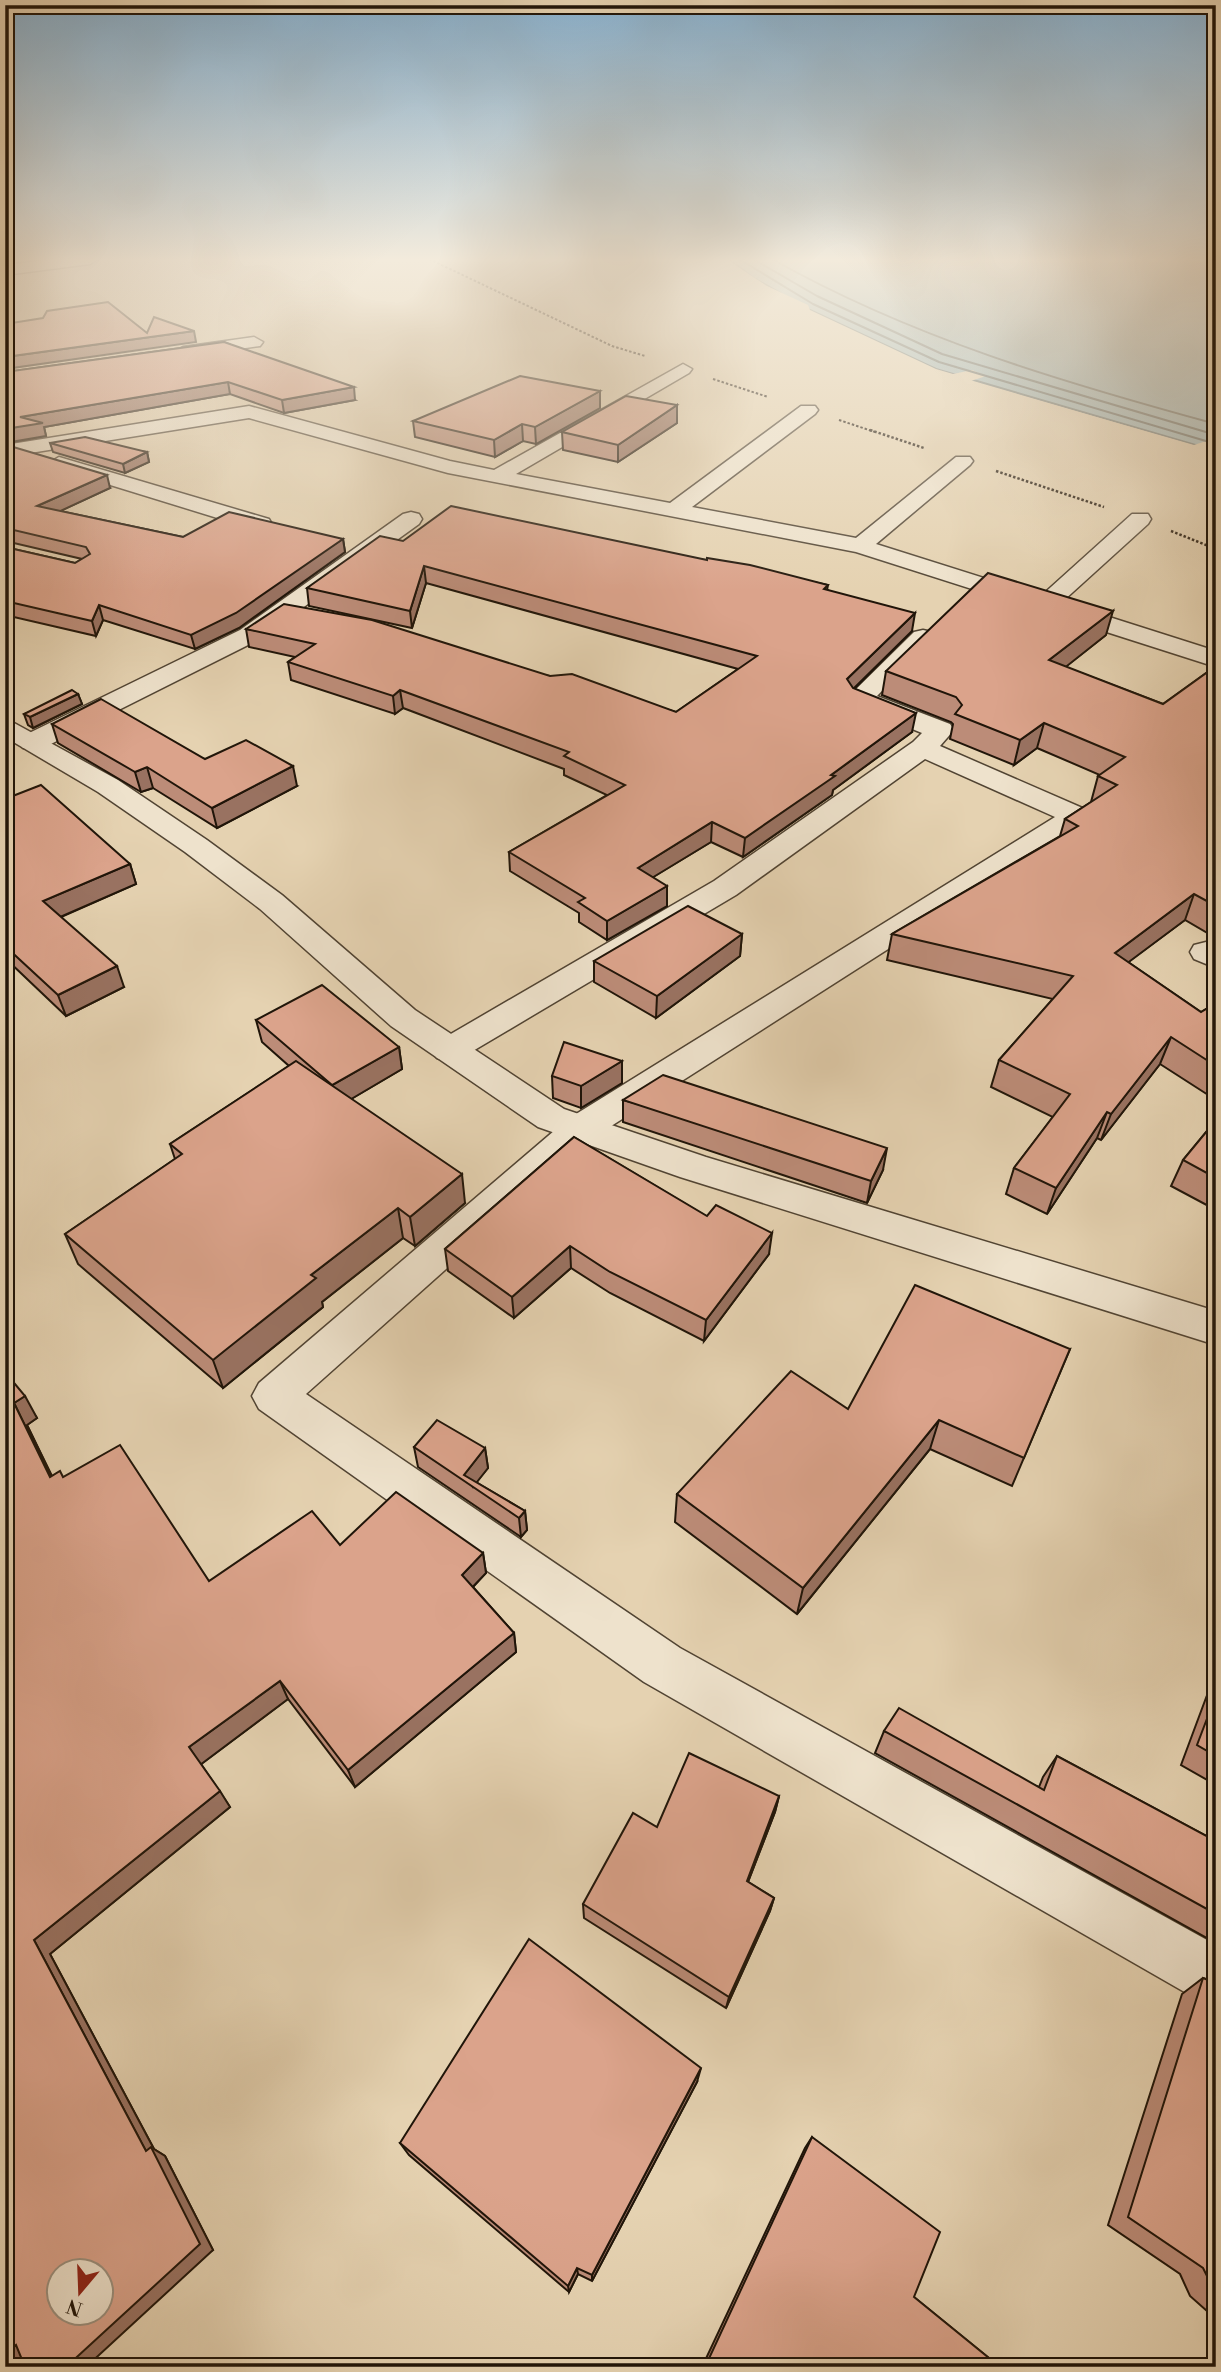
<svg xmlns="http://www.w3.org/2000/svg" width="1221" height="2372" font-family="'Libre Bodoni',serif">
<rect width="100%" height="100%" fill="#e5d2b1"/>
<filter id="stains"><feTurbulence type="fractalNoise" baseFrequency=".00286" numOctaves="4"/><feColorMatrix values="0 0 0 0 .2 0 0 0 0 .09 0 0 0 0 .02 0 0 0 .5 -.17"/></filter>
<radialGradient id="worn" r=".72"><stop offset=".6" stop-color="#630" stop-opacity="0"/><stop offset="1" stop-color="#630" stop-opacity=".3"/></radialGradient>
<path fill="#9bb5b7" stroke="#6a7571" stroke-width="2" d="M 729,259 L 1216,259 L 1216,451 L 936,369 L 810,310 L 752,277 Z"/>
<path fill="#e5d2b1" d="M 726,259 L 767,286 L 808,305 L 810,310 L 936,369 L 953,374 L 972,370 L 986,376 L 971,381 L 1194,445 L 1215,438 L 1216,455 L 935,372 L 808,313 L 750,280 Z"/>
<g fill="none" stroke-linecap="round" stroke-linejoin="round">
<g stroke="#5e6560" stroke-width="2">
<path d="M 739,259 L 813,304 L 939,362 L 1216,444"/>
<path d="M 753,259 L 817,296 L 942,354 L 1216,435"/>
<path d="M 772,259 C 912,338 1062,382 1216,424"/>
</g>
<g stroke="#514433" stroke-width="3">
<g id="minor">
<path d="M 58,259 L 98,259 L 90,264 L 5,275 L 5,265 Z"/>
<path d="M 254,337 L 263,342 L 260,346 L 183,357 L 174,352 L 183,347 Z"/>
<path d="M 683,364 L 692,369 L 689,373 L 516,474 L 670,503 L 801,406 L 815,406 L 818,410 L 815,414 L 692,507 L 856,538 L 956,457 L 970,457 L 973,461 L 970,465 L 876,544 L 1041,596 L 1132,514 L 1148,514 L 1151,519 L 1148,524 L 1062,602 L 1216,651 L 1216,667 L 856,552 L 448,473 L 249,418 L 5,457 L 5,445 L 249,406 L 450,461 L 494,470 Z"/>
<path d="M 59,457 L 269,519 L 272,524 L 261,531 L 253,529 L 52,467 L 49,463 Z"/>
<path d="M 411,512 L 419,514 L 422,519 L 419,524 L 258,640 L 43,748 L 23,748 L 19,742 L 23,736 L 240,630 L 403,514 Z"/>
<path d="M 923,630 L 932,632 L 935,637 L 877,696 L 950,724 L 954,730 L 940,746 L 1087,810 L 1092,816 L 1087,822 L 594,1137 L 306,1394 L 680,1648 L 1216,1945 L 1216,2006 L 1195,1998 L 644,1682 L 259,1409 L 252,1396 L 259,1383 L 568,1119 L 1055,817 L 925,759 L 736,895 L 461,1058 L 449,1062 L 437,1058 L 431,1050 L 437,1042 L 714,881 L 913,742 L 922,733 L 851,704 L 847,698 L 914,632 Z"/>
<path d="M 1206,942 L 1216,944 L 1216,968 L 1194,959 L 1190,952 L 1194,945 Z"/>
</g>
</g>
<g stroke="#514433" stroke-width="3">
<path id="tertiary" d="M 5,718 L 118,780 L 207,840 L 282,895 L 415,1010 L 564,1109 L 706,1157 L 1216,1311 L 1216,1345 L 680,1177 L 538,1127 L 391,1026 L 260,909 L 185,852 L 98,792 L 5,737 Z"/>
</g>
<g stroke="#201509" stroke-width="2" stroke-dasharray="2.5 2" stroke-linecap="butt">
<path d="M 429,259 L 612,346 L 645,356"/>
<path d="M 713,379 L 768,397"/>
<path d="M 839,420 L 875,432"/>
</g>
<g stroke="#201509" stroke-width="2.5" stroke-dasharray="2.5 2" stroke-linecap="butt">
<path d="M 870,430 L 924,448"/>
<path d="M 996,471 L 1104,507"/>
<path d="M 1171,531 L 1216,549"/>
</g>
<use href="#minor" fill="#eee2cc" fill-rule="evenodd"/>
<use href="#tertiary" fill="#eee2cc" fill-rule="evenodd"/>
</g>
<g fill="#bc8c78" stroke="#201509" stroke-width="2">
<path d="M 224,342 L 355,400 L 284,413 L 230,394 L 44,427 L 46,436 L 5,443 L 5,372 Z"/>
<path d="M 677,405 L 677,423 L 618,462 L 563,450 L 562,432 Z"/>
<path d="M 600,408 L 536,444 L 523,441 L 495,457 L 415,437 L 413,421 Z"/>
<path d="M 50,443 L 147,452 L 149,462 L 125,473 L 53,452 Z"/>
<path d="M 5,446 L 110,488 L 60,511 L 183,537 L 343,539 L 345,552 L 239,628 L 195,649 L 103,620 L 96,636 L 5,615 L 5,547 L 75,563 L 82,559 L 5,541 Z"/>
<path d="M 403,541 L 707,560 L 828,585 L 827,590 L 912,631 L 854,689 L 912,732 L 833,790 L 832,795 L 743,857 L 711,842 L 653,877 L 667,906 L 607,940 L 579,922 L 579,913 L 510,871 L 509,852 L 607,795 L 564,775 L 564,769 L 403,708 L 395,714 L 291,680 L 288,662 L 295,657 L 249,647 L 246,629 L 550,676 L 676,712 L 738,669 L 426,583 L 412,628 L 309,606 L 307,588 Z"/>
<path d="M 1106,635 L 1065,667 L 1163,704 L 1216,666 L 1216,938 L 1185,920 L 1128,962 L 1201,1012 L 1216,1003 L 1216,1100 L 1160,1064 L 1101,1140 L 1097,1138 L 1047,1214 L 1006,1194 L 1014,1168 L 1053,1117 L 991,1087 L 999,1060 L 1053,999 L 887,960 L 892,934 L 1060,836 L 1065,819 L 1091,802 L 1098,776 L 1100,775 L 1037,748 L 1014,765 L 950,739 L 953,724 L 951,722 L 882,695 L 886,671 Z"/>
<path d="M 78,694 L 82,704 L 33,728 L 28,725 L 24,714 Z"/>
<path d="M 52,724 L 205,759 L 297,786 L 217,828 L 153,788 L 141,792 L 58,743 Z"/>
<path d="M 5,799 L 130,864 L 136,884 L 61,917 L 124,987 L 66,1016 L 5,958 Z"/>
<path d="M 742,934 L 740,956 L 656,1018 L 594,982 L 594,961 Z"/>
<path d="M 256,1020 L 399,1047 L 402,1069 L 351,1099 L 465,1203 L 415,1246 L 403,1238 L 322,1302 L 323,1307 L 223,1388 L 78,1264 L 65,1234 L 175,1159 L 170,1144 L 289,1066 L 262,1042 Z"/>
<path d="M 622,1061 L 622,1083 L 581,1108 L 553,1098 L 552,1076 Z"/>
<path d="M 623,1100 L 883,1170 L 867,1203 L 623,1122 Z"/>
<path d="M 1216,1120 L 1216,1210 L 1171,1186 L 1183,1160 Z"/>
<path d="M 574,1137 L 769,1254 L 704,1341 L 610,1293 L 571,1268 L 514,1318 L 448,1271 L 445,1249 Z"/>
<path d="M 1070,1349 L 1012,1486 L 930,1449 L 797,1614 L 675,1522 L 677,1494 L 848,1409 Z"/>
<path d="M 5,1372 L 37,1418 L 27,1425 L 52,1476 L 63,1477 L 209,1581 L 340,1545 L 483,1553 L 486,1573 L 473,1587 L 514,1633 L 516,1652 L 355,1787 L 288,1699 L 201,1764 L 230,1807 L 50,1954 L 154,2149 L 165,2156 L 213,2250 L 22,2360 L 14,2367 L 5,2367 Z"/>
<path d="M 414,1447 L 485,1448 L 488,1468 L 476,1482 L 525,1511 L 527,1530 L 521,1537 L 418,1467 Z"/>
<path d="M 1216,1671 L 1216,1785 L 1181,1765 Z"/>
<path d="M 884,1731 L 1039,1787 L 1043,1777 L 1057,1756 L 1216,1841 L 1216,1943 L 875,1753 Z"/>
<path d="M 779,1796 L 775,1812 L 748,1882 L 774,1898 L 770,1911 L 726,2008 L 584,1918 L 583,1904 L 657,1827 Z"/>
<path d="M 1203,1978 L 1216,1983 L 1216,2319 L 1190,2296 L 1180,2274 L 1108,2225 L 1182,1994 Z"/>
<path d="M 697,2082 L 592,2281 L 578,2274 L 569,2292 L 409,2155 L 400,2143 Z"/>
<path d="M 812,2137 L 914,2297 L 1000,2367 L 702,2367 L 805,2148 Z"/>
</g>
<g fill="#997261" stroke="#201509" stroke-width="2">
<path d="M 194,331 L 196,342 L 5,369 L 5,357 Z"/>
<path d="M 228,382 L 230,394 L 44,427 L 46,436 L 5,443 L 5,429 L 20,417 Z"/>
<path d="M 354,387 L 355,400 L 284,413 L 282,400 Z"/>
<path d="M 600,391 L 600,408 L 536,444 L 535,427 Z"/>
<path d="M 677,405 L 677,423 L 618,462 L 618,445 Z"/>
<path d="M 522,424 L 523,441 L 495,457 L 494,440 Z"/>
<path d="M 147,452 L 149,462 L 125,473 L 123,464 Z"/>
<path d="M 107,475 L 110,488 L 41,520 L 37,506 Z"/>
<path d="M 343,539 L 345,552 L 239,628 L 195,649 L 191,635 Z"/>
<path d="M 424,566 L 426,583 L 412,628 L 410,611 Z"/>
<path d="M 99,605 L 103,620 L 96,636 L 92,621 Z"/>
<path d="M 1113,611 L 1106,635 L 1043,685 L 1049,660 Z"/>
<path d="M 915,613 L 912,631 L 844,698 L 847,679 Z"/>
<path d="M 400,690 L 403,708 L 395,714 L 393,696 Z"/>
<path d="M 78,694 L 82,704 L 33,728 L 30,717 Z"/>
<path d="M 916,713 L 912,732 L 833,790 L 832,795 L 743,857 L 745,838 Z"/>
<path d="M 1044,723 L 1037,748 L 1014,765 L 1020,740 Z"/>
<path d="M 293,766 L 297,786 L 217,828 L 212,808 Z"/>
<path d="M 147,767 L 153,788 L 141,792 L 135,772 Z"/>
<path d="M 712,822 L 711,842 L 637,887 L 638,868 Z"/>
<path d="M 130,864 L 136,884 L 51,921 L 43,901 Z"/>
<path d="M 667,886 L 667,906 L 607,940 L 607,921 Z"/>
<path d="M 1194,894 L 1185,920 L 1106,979 L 1115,953 Z"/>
<path d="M 742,934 L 740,956 L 656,1018 L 657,996 Z"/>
<path d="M 117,966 L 124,987 L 66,1016 L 58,995 Z"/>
<path d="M 1171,1037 L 1160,1064 L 1101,1140 L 1111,1114 Z"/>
<path d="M 399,1047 L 402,1069 L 336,1108 L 331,1086 Z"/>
<path d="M 622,1061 L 622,1083 L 581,1108 L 581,1086 Z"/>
<path d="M 1107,1112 L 1097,1138 L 1047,1214 L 1056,1188 Z"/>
<path d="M 887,1148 L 883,1170 L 867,1203 L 871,1181 Z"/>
<path d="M 462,1174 L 465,1203 L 415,1246 L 410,1217 Z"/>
<path d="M 398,1208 L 403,1238 L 322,1302 L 323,1307 L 223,1388 L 213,1360 L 311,1275 Z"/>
<path d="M 772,1233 L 769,1254 L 704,1341 L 706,1320 Z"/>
<path d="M 570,1246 L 571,1268 L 514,1318 L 512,1297 Z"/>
<path d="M 25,1396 L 37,1418 L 27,1425 L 62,1498 L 50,1477 L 14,1403 Z"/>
<path d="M 939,1420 L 930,1449 L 797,1614 L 803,1588 Z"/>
<path d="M 485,1448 L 488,1468 L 473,1487 L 464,1475 Z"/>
<path d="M 525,1511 L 527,1530 L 521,1537 L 519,1518 Z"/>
<path d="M 483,1553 L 486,1573 L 465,1595 L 462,1575 Z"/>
<path d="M 514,1633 L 516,1652 L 355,1787 L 348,1770 Z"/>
<path d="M 280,1681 L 288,1699 L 200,1765 L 189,1747 Z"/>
<path d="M 220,1791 L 230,1807 L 50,1954 L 154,2149 L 165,2156 L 213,2250 L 86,2367 L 66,2367 L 146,2151 L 34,1940 Z"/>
<path d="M 779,1796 L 775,1812 L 743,1895 L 747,1881 Z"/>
<path d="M 774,1898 L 770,1911 L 726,2008 L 729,1997 Z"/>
<path d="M 701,2068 L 697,2082 L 592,2281 L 592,2275 Z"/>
<path d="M 577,2268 L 578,2274 L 569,2292 L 568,2286 Z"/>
<path d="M 16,2345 L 36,2348 L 14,2367 L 5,2367 L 5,2355 Z"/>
</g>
<g fill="#dba38b" stroke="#201509" stroke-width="2" fill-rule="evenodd">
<path d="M 108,302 L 147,333 L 154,317 L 194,331 L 5,357 L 5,324 L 43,318 L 47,311 Z"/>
<path d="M 224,342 L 354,387 L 282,400 L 228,382 L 20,417 L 43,423 L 5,429 L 5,372 Z"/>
<path d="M 520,376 L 600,391 L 535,427 L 522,424 L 494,440 L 413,421 Z"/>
<path d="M 626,396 L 677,405 L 618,445 L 562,432 Z"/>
<path d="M 85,437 L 147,452 L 123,464 L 50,443 Z"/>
<path d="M 5,446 L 10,446 L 107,475 L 37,506 L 183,537 L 229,512 L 343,539 L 236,613 L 191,635 L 99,605 L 92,621 L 5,601 L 5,547 L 75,563 L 90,554 L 86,547 L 5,528 Z"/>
<path d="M 451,506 L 707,560 L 707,558 L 750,565 L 828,585 L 824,589 L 915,613 L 847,679 L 853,688 L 916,713 L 831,775 L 835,776 L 745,838 L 712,822 L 638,868 L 667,886 L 607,921 L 578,902 L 585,898 L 509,852 L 625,785 L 564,756 L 569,752 L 400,690 L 393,696 L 288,662 L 315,644 L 246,629 L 284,604 L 372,620 L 550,676 L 572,674 L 676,712 L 757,656 L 424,566 L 410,611 L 307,588 L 380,536 L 403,541 Z"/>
<path d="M 988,573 L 1113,611 L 1049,660 L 1163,704 L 1216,666 L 1216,906 L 1194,894 L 1115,953 L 1201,1012 L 1216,1003 L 1216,1066 L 1171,1037 L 1111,1114 L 1107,1112 L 1056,1188 L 1014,1168 L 1070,1094 L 999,1060 L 1073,976 L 892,934 L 1078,826 L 1065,819 L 1117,785 L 1098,776 L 1125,757 L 1044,723 L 1020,740 L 955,714 L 962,705 L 956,697 L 886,671 Z"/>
<path d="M 72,690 L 78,694 L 30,717 L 24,714 Z"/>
<path d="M 101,699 L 205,759 L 246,740 L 293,766 L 212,808 L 147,767 L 135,772 L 52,724 Z"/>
<path d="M 41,785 L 130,864 L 43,901 L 117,966 L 58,995 L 5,946 L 5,799 Z"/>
<path d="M 688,906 L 742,934 L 657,996 L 594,961 Z"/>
<path d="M 322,985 L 399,1047 L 332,1085 L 256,1020 Z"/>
<path d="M 564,1042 L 622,1061 L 581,1086 L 552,1076 Z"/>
<path d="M 296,1061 L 462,1174 L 410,1217 L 398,1208 L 311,1275 L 316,1278 L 213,1360 L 65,1234 L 182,1154 L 170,1144 Z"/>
<path d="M 663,1075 L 887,1148 L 871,1181 L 623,1100 Z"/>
<path d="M 1216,1120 L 1216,1178 L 1183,1160 Z"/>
<path d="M 574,1137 L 707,1216 L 716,1205 L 772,1233 L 706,1320 L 610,1272 L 570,1246 L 512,1297 L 445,1249 Z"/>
<path d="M 915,1285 L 1070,1349 L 1024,1458 L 939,1420 L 803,1588 L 677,1494 L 791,1371 L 848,1409 Z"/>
<path d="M 5,1372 L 25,1396 L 14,1403 L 50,1477 L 60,1471 L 63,1477 L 120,1445 L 209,1581 L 312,1511 L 340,1545 L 396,1492 L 483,1553 L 462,1575 L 514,1633 L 348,1770 L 280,1681 L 189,1747 L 220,1791 L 34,1940 L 146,2151 L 151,2147 L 200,2244 L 66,2367 L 25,2367 L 16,2345 L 5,2355 ZM 60,2271 L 102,2271 L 102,2313 L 60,2313 Z"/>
<path d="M 437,1420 L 485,1448 L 464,1475 L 525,1511 L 519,1518 L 414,1447 Z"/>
<path d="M 1216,1695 L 1216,1756 L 1197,1745 Z"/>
<path d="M 899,1708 L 1044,1790 L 1057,1756 L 1216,1841 L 1216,1914 L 884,1731 Z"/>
<path d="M 689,1753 L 779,1796 L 747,1881 L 774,1898 L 729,1997 L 583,1904 L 633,1813 L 657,1827 Z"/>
<path d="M 529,1939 L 701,2068 L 592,2275 L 577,2268 L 568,2286 L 400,2143 Z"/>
<path d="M 1203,1978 L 1216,1983 L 1216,2292 L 1214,2290 L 1203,2268 L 1128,2217 Z"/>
<path d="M 812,2137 L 940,2232 L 914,2297 L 1000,2367 L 705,2367 Z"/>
</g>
<linearGradient id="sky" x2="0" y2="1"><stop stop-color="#89b4d4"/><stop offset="0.44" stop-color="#f3ebdc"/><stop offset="1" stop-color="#f3ebdc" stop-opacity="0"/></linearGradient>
<rect width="1221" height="591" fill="url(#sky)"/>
<rect width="1221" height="2372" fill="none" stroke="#e5d2b1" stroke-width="28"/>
<rect x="7" y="7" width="1207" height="2358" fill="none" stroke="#201509" stroke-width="3.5"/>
<rect x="14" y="14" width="1193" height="2344" fill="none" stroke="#201509" stroke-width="2"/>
<g transform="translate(80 2292) rotate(199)"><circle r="33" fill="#eee2cc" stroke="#9c907e" stroke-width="2"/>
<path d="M0-5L12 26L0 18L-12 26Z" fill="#8f2418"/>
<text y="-10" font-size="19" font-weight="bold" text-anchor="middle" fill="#201509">N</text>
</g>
<rect width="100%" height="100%" filter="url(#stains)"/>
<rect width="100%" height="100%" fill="url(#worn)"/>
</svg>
